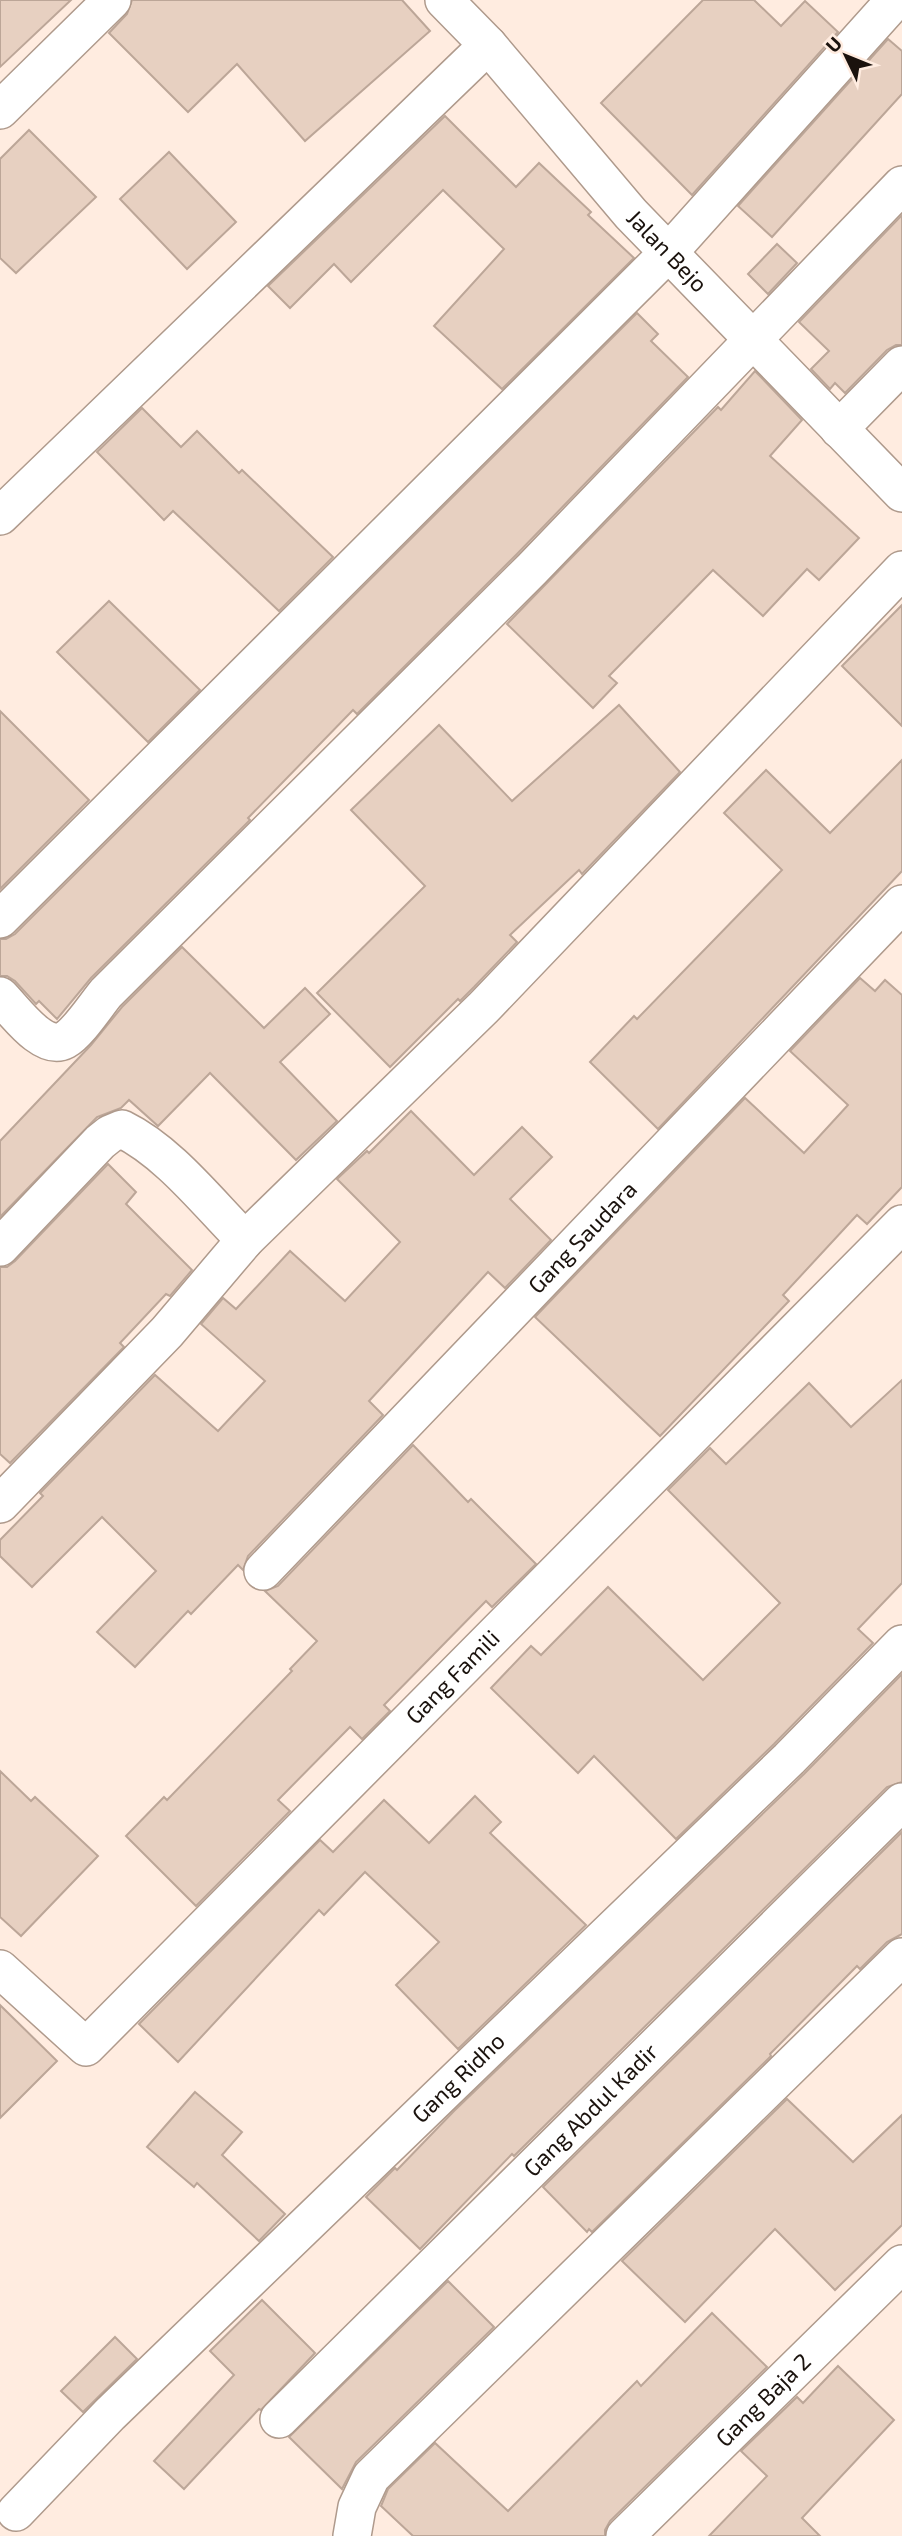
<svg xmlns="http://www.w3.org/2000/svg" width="902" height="2536" font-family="'Exo 2',sans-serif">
<rect width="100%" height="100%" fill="#ffece0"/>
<g fill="#e7d0c1" stroke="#bca698" stroke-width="2">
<path d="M 0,0 L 71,0 L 0,67 Z"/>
<path d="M 132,0 L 402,0 L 430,31 L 305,141 L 237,64 L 188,112 L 109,33 L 127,14 Z"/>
<path d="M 703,0 L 754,0 L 781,26 L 805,1 L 838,32 L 692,195 L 601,103 Z"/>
<path d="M 888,39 L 902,51 L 902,94 L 772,237 L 738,206 Z"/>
<path d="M 445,116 L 516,187 L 539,163 L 591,212 L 588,215 L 634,258 L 502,389 L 434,326 L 504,249 L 443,190 L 351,282 L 334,264 L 290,308 L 268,286 Z"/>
<path d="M 29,130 L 96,197 L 16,273 L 0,258 L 0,159 Z"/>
<path d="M 169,152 L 236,222 L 187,269 L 120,199 Z"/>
<path d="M 902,215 L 902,345 L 896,345 L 887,350 L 845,393 L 835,383 L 830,389 L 811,369 L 829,351 L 799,322 Z"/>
<path d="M 777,244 L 797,263 L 768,294 L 748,274 Z"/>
<path d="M 637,313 L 658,334 L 651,341 L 688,377 L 517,554 L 357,714 L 353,710 L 248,818 L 250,820 L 91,978 L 57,1019 L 39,1001 L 36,1004 L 15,981 L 7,976 L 0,976 L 0,939 L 6,939 L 15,934 Z"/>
<path d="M 755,371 L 802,420 L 770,456 L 859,538 L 819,580 L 807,569 L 763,616 L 713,570 L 609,676 L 617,683 L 593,708 L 507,624 L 718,407 L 721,410 Z"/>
<path d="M 142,408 L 181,447 L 197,431 L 239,473 L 242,470 L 333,557 L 279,611 L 173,511 L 164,520 L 97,452 Z"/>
<path d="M 109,601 L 200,690 L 148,742 L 57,652 Z"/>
<path d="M 902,605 L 902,726 L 842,666 Z"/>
<path d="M 619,705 L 680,772 L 582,874 L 579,870 L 510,935 L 517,942 L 474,987 L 460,1001 L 458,999 L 390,1067 L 317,993 L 425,886 L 351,810 L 439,725 L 512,801 Z"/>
<path d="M 0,711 L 89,800 L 0,889 Z"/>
<path d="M 902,760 L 902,871 L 658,1129 L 590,1062 L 634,1016 L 637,1019 L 782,870 L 724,813 L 766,770 L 830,833 Z"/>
<path d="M 182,947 L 264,1028 L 305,988 L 330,1014 L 280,1062 L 337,1121 L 296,1160 L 210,1073 L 158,1126 L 129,1100 L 121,1108 L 97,1117 L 0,1217 L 0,1141 L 91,1045 L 122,1007 Z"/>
<path d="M 860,978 L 875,991 L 885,980 L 902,995 L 902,1187 L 867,1224 L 857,1215 L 783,1295 L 789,1301 L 660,1436 L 535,1317 L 745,1098 L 804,1153 L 848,1105 L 790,1051 Z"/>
<path d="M 411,1111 L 474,1175 L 522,1127 L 552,1157 L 510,1199 L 551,1240 L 505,1288 L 488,1272 L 369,1401 L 383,1415 L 248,1556 L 243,1570 L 238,1565 L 191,1614 L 188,1611 L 135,1667 L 97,1632 L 156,1571 L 102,1517 L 32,1587 L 0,1556 L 0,1540 L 43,1496 L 40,1493 L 155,1375 L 218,1431 L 265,1381 L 201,1324 L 223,1298 L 236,1309 L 290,1251 L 345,1301 L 400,1242 L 337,1179 L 367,1151 L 369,1153 Z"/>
<path d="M 108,1164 L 136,1192 L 126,1204 L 192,1270 L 170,1296 L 166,1294 L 120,1343 L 124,1347 L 10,1463 L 0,1454 L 0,1267 L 7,1267 L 15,1261 Z"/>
<path d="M 902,1380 L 902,1583 L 858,1629 L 873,1643 L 774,1744 L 676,1839 L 594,1756 L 578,1773 L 491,1688 L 531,1646 L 541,1655 L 608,1587 L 703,1680 L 780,1603 L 668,1490 L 710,1448 L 726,1464 L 809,1383 L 851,1427 Z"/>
<path d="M 413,1445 L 468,1502 L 471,1499 L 536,1564 L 492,1607 L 486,1601 L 384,1705 L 390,1711 L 362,1739 L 350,1727 L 278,1800 L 290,1811 L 196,1906 L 126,1836 L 164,1797 L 167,1800 L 292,1671 L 290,1669 L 317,1641 L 265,1591 L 278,1586 Z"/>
<path d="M 902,1674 L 902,1782 L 887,1787 L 514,2156 L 512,2154 L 420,2249 L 366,2197 L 395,2168 L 397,2170 L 454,2111 L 804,1774 Z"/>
<path d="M 0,1771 L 31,1801 L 35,1797 L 98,1856 L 21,1936 L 0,1917 Z"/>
<path d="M 475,1796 L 501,1822 L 490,1833 L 586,1925 L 458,2049 L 396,1985 L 439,1942 L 365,1872 L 324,1915 L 319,1910 L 178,2062 L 139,2024 L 320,1840 L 333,1852 L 384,1800 L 429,1843 Z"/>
<path d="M 902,1832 L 902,1934 L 887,1942 L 860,1969 L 857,1966 L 770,2054 L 771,2056 L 592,2232 L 589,2229 L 587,2232 L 543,2187 Z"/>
<path d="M 0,2005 L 57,2061 L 0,2118 Z"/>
<path d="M 195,2092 L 242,2132 L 222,2155 L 285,2214 L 259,2241 L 197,2183 L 194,2187 L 147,2147 Z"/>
<path d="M 787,2099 L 853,2162 L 902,2115 L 902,2225 L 835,2290 L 775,2229 L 685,2322 L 622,2261 Z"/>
<path d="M 448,2281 L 494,2327 L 356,2462 L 342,2489 L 289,2437 Z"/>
<path d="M 262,2300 L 315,2353 L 261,2410 L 259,2409 L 184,2489 L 154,2461 L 234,2375 L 210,2351 Z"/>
<path d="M 712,2313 L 767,2367 L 610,2521 L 605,2530 L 605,2536 L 413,2536 L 381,2506 L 388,2489 L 435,2443 L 508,2511 L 637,2381 L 641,2386 Z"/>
<path d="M 115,2337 L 137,2359 L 83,2412 L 61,2391 Z"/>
<path d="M 838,2366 L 894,2420 L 802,2518 L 820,2536 L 709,2536 L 767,2476 L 741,2451 L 797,2397 L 803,2403 Z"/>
</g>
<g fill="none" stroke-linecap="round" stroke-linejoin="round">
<g stroke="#af9a8c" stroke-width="40">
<g id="street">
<path id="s1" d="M 444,0 L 488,45 L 631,214 L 902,493"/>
<path d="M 0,110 L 112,0"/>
<path d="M 839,429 L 902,365"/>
<path d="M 0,516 L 488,45"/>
<path d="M 0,919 L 669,252 L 895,0"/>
<path d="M 0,996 C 15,1011 43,1052 65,1040 C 78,1033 96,1005 106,993 L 532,569 L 902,185"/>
<path d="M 0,1247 L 100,1142 L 110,1134 L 122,1129 C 169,1152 208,1203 245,1240"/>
<path d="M 0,1504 L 167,1332 L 245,1240 L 484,1007 L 902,570"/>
<path id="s2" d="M 263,1571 L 902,904"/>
<path id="s3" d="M 0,1969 L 86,2047 L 902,1224"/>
<path id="s4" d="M 279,2419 L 902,1802"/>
<path id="s5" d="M 16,2512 L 110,2414 L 789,1759 L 902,1644"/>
<path d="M 352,2536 L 357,2507 L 371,2477 L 902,1957"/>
<path id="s6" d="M 625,2536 L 902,2264"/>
</g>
</g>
<use href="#street" stroke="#fff" stroke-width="37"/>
</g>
<g text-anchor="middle" stroke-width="6" stroke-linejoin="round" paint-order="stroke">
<g font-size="23" fill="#1a120d" stroke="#ffece0">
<text dy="8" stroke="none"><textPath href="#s1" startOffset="336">Jalan Bejo</textPath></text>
<text dy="8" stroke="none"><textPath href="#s2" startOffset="462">Gang Saudara</textPath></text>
<text dy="8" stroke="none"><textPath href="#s3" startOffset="637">Gang Famili</textPath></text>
<text dy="8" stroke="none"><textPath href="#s5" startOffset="620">Gang Ridho</textPath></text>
<text dy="8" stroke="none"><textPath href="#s4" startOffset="439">Gang Abdul Kadir</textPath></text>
<text dy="8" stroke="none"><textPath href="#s6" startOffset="194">Gang Baja 2</textPath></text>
</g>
</g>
<g transform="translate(846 56) rotate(313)" stroke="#ffece0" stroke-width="5" paint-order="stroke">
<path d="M0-5L12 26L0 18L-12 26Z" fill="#1a120d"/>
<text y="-10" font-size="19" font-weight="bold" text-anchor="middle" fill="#1a120d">U</text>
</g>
</svg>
